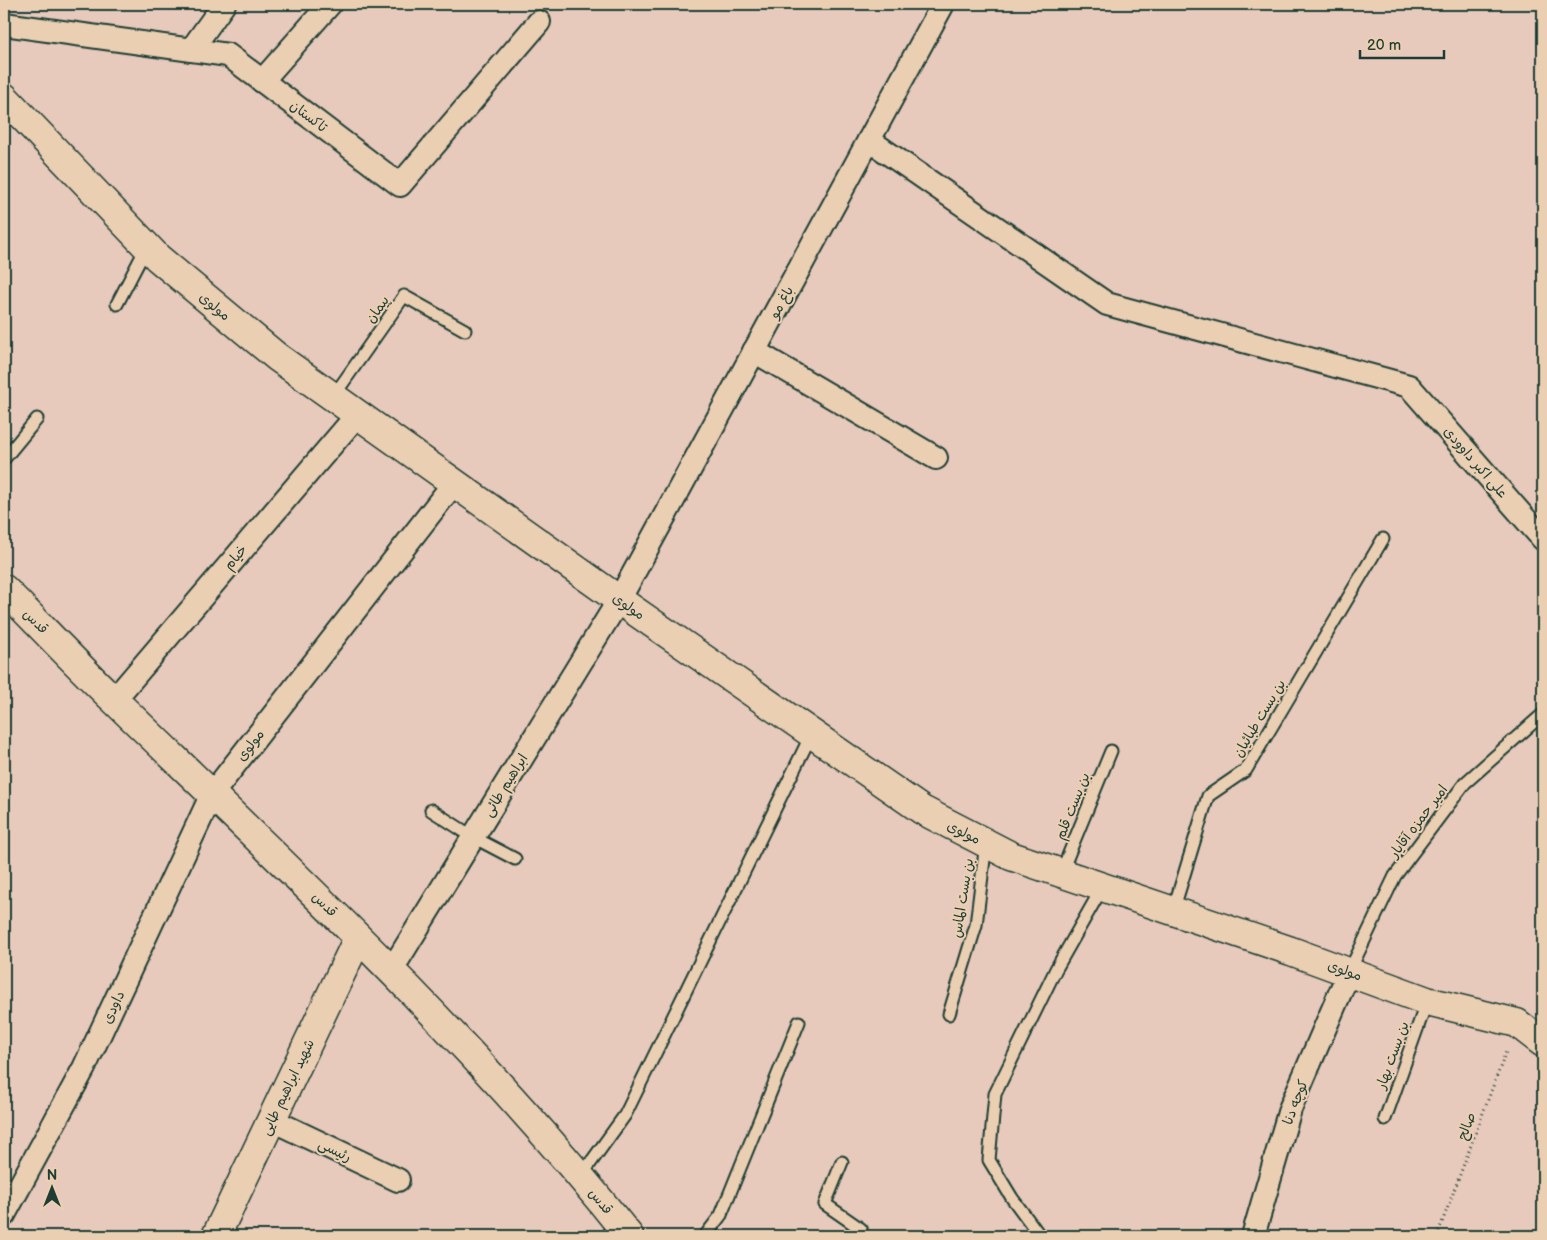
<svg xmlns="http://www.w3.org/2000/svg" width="1547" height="1240" font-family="'Balsamiq Sans','Playpen Sans Arabic',sans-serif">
<rect width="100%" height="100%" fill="#e7cabc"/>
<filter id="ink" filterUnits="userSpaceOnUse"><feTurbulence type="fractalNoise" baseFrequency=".02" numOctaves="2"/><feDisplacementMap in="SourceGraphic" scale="10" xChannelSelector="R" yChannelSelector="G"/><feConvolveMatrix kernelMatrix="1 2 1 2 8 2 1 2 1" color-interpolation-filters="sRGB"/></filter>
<g filter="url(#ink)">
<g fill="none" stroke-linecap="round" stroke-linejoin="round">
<g stroke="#1f3d34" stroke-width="15">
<g id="lane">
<path d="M 117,304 L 147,246"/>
<path d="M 333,397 L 404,296 L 465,330"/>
<path d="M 4,459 L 37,419"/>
<path d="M 431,810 L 473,837 L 515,859"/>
<path d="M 1061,873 L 1111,751"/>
<path d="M 1173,911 L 1208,796 L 1246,770 L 1383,539"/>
<path d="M 1349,972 L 1395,876 L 1465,783 L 1543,714"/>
<path d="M 949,1014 L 976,925 L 986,843"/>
<path d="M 1385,1119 L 1427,1001"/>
<path d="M 842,1162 L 825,1204 L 861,1229 L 858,1236"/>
<path d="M 581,1176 L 625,1115 L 812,733"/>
<path d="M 705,1236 L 721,1215 L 799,1022"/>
<path d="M 1040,1236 L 1012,1198 L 989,1160 L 995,1094 L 1056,969 L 1102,888"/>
</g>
</g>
<g stroke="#1f3d34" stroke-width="26">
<g id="street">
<path d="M 4,24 L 228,55 L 400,185 L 539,22"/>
<path d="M 191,50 L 224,4"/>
<path d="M 262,81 L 330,4"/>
<path d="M 869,140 L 1107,304 L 1409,386 L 1543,539"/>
<path d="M 754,351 L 936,458"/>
<path d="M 114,700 L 358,414"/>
<path d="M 391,971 L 619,600 L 943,4"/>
<path d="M 272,1120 L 398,1180"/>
<path d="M 4,1215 L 84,1068 L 212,794 L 454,483"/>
<path d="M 1253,1236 L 1290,1109 L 1349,972"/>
</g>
</g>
<g stroke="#1f3d34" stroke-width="31">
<g id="secondary">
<path d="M 4,97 L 158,258 L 277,357 L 619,600 L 922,810 L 1011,856 L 1291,951 L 1427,1001 L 1517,1023 L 1543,1043"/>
<path d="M 4,589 C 41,626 77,665 115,701 C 293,873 475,1042 629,1236"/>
<path d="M 216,1236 L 358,938"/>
</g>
</g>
<path stroke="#1f3d34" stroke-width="3" stroke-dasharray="1 4" stroke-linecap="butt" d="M 1437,1236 L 1507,1049"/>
<use href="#lane" stroke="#ebcfb2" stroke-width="11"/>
<use href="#street" stroke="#ebcfb2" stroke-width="22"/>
<use href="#secondary" stroke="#ebcfb2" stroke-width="28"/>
</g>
</g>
<g text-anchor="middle" stroke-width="4" stroke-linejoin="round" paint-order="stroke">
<g font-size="14" fill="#1f3d34" stroke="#ebcfb2">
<text transform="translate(309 116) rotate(37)" y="5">تاکستان</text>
<text transform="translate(781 302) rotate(-61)" y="5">باغ مو</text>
<text transform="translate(215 306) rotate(40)" y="5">مولوی</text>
<text transform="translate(377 309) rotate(-55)" y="5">پیمان</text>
<text transform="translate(1476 462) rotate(49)" y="5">علی اکبر داوودی</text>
<text transform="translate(235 557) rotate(-50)" y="5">خیام</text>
<text transform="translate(629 606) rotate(35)" y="5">مولوی</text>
<text transform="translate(36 621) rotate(45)" y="5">قدس</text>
<text transform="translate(1259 718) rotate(-59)" y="5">بن بست طبائیان</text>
<text transform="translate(250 745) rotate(-52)" y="5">مولوی</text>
<text transform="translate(505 785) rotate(-58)" y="5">ابراهیم طائی</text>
<text transform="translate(1072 806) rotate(-68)" y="5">بن بست قلم</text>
<text transform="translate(1418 821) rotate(-53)" y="5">امیر حمزه آقایار</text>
<text transform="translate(964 832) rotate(27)" y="5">مولوی</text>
<text transform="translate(962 898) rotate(-81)" y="5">بن بست الماس</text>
<text transform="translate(325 904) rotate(45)" y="5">قدس</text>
<text transform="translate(1345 970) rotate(20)" y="5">مولوی</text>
<text transform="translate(113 1007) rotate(-65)" y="5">داودی</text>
<text transform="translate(1392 1055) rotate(-70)" y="5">بن بست بهار</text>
<text transform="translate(287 1087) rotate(-64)" y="5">شهید ابراهیم طایی</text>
<text transform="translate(1295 1102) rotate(-69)" y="5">کوچه دنا</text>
<text transform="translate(1466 1126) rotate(-70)" y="5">صالح</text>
<text transform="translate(335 1150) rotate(26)" y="5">رئیسی</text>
<text transform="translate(601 1201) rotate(51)" y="5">قدس</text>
</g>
</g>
<rect width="1547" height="1240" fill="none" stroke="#ebcfb2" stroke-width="20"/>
<rect x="10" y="10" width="1527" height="1220" fill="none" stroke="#1f3d34" stroke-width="2" filter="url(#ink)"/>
<g transform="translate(52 1188)" stroke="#ebcfb2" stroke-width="4" paint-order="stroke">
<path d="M0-4L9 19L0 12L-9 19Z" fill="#1f3d34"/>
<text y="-8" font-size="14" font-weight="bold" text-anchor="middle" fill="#1f3d34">N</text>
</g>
<path d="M1360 50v8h84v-8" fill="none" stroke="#1f3d34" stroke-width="2.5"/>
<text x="1367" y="50" font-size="15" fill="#1f3d34" stroke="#ebcfb2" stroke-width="4" paint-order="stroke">20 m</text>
</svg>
